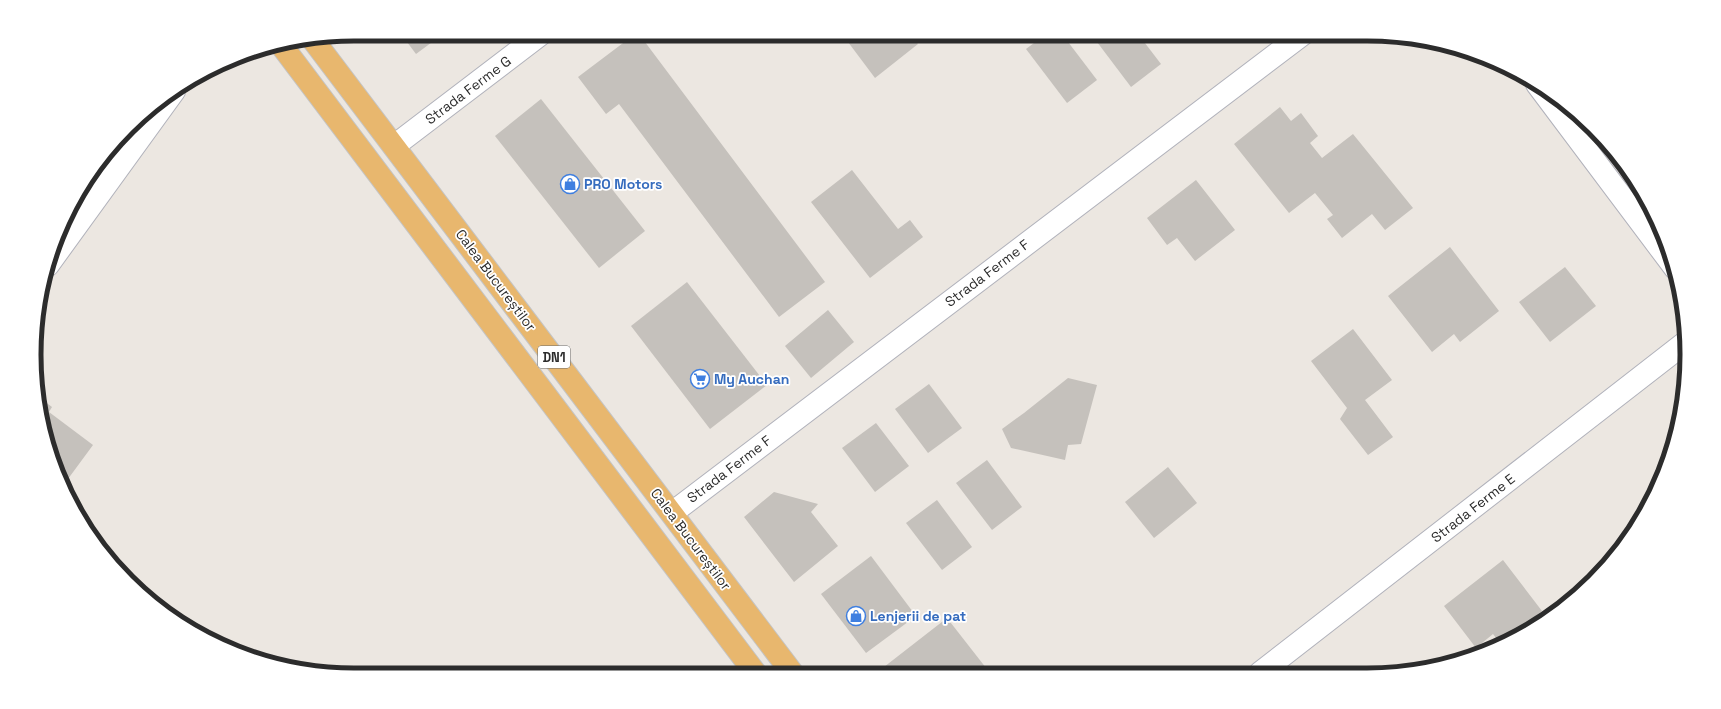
<svg xmlns="http://www.w3.org/2000/svg" width="1721" height="709" font-family="'Space Grotesk',sans-serif">
<rect width="100%" height="100%" fill="#ece7e1"/>
<g fill="#c5c1bc">
<path d="M 401,34 L 443,34 L 416,54 Z"/>
<path d="M 635,34 L 639,34 L 825,282 L 779,317 L 619,104 L 606,114 L 578,77 Z"/>
<path d="M 850,34 L 910,34 L 918,44 L 875,78 L 845,38 Z"/>
<path d="M 1046,34 L 1062,34 L 1097,80 L 1067,103 L 1026,49 Z"/>
<path d="M 1100,34 L 1138,34 L 1161,64 L 1131,87 L 1094,38 Z"/>
<path d="M 541,99 L 645,231 L 599,268 L 495,136 Z"/>
<path d="M 1280,107 L 1291,121 L 1301,113 L 1318,136 L 1310,143 L 1322,158 L 1353,134 L 1413,208 L 1385,230 L 1372,214 L 1342,238 L 1327,219 L 1333,215 L 1315,193 L 1289,213 L 1234,144 Z"/>
<path d="M 852,170 L 898,229 L 910,220 L 923,237 L 870,278 L 811,202 Z"/>
<path d="M 1196,180 L 1235,230 L 1195,261 L 1177,238 L 1167,245 L 1147,218 Z"/>
<path d="M 1450,247 L 1499,311 L 1460,342 L 1454,334 L 1432,352 L 1388,296 Z"/>
<path d="M 1565,267 L 1596,306 L 1550,342 L 1519,302 Z"/>
<path d="M 687,282 L 767,385 L 710,429 L 631,326 Z"/>
<path d="M 828,310 L 854,342 L 811,378 L 785,346 Z"/>
<path d="M 1353,329 L 1392,380 L 1365,400 L 1393,437 L 1368,455 L 1340,419 L 1347,408 L 1311,361 Z"/>
<path d="M 1068,378 L 1097,385 L 1081,444 L 1068,445 L 1065,460 L 1011,448 L 1002,429 L 1024,413 Z"/>
<path d="M 929,384 L 962,428 L 928,453 L 895,409 Z"/>
<path d="M 40,398 L 52,407 L 49,412 L 93,445 L 65,483 L 40,417 Z"/>
<path d="M 876,423 L 909,466 L 875,492 L 842,448 Z"/>
<path d="M 1673,447 L 1670,457 L 1668,460 L 1663,454 Z"/>
<path d="M 987,460 L 1022,507 L 992,530 L 956,483 Z"/>
<path d="M 1168,467 L 1197,503 L 1154,538 L 1125,502 Z"/>
<path d="M 774,492 L 818,504 L 811,512 L 838,546 L 794,582 L 744,517 Z"/>
<path d="M 937,500 L 972,547 L 942,570 L 906,523 Z"/>
<path d="M 871,556 L 916,616 L 866,653 L 821,594 Z"/>
<path d="M 1503,560 L 1542,611 L 1500,643 L 1493,634 L 1476,648 L 1444,606 Z"/>
<path d="M 947,618 L 990,673 L 889,674 L 884,667 Z"/>
</g>
<g fill="none" stroke-linecap="round" stroke-linejoin="round">
<g stroke="#b1b2bb" stroke-width="24">
<g id="minor">
<path d="M 1537,84 L 1675,268"/>
<path d="M 394,146 L 541,34"/>
<path d="M 48,265 L 174,91"/>
<path d="M 672,513 L 1303,34"/>
<path d="M 1260,673 L 1686,342"/>
</g>
</g>
<g stroke="#c4c4c4" stroke-width="24">
<g id="trunk">
<path d="M 314,41 L 793,674"/>
<path d="M 282,46 L 756,674"/>
</g>
</g>
<use href="#minor" stroke="#fff" stroke-width="22"/>
<use href="#trunk" stroke="#e8b76e" stroke-width="22"/>
</g>
<defs>
<g id="shop-ring" transform="scale(1)"><circle r="9.5" fill="#fff" stroke="#3f7fe0" stroke-width="1.5"/><path d="M-5-2.5h2.3a2.7 3.5 0 0 1 5.4 0H5L5.5 6h-11ZM-1.5-2.5h3a1.5 2.3 0 0 0-3 0Z" fill="#3f7fe0"/></g>
<g id="supermarket-ring" transform="scale(1)"><circle r="9.5" fill="#fff" stroke="#3f7fe0" stroke-width="1.5"/><path d="M-6-5.5h2.5l.6 2H6L4.5 2H-2.5L-4.4-4H-6ZM-1.5 3.2a1.3 1.3 0 1 0 .1 0ZM3 3.2a1.3 1.3 0 1 0 .1 0Z" fill="#3f7fe0"/></g>
</defs>
<g fill-rule="evenodd">
<use href="#shop-ring" x="570" y="184"/>
<use href="#supermarket-ring" x="700" y="379"/>
<use href="#shop-ring" x="856" y="616"/>
</g>
<g text-anchor="middle" stroke-width="3.5" stroke-linejoin="round" paint-order="stroke">
<rect fill="#fff" stroke="#6b6b6b" stroke-width="1" x="538" y="346" width="32" height="22" rx="3"/>
<g font-size="13" font-weight="bold" fill="#2c2c2c">
<text x="554" y="362">DN1</text>
</g>
<g font-size="14" fill="#2c2c2c" stroke="#fff">
<text transform="translate(468 90) rotate(-37)" y="5">Strada Ferme G</text>
<text transform="translate(987 273) rotate(-37)" y="5">Strada Ferme F</text>
<text transform="translate(496 280) rotate(53)" y="5">Calea Bucureștilor</text>
<text transform="translate(729 469) rotate(-37)" y="5">Strada Ferme F</text>
<text transform="translate(1473 508) rotate(-38)" y="5">Strada Ferme E</text>
<text transform="translate(691 539) rotate(53)" y="5">Calea Bucureștilor</text>
</g>
<g font-size="14" font-weight="bold" fill="#366cbe" stroke="#fff" text-anchor="start">
<text x="584" y="189">PRO Motors</text>
<text x="714" y="384">My Auchan</text>
<text x="870" y="621">Lenjerii de pat</text>
</g>
</g>
<path d="M0 0H1721V709H0ZM354 41H1367A313 313 0 0 1 1680 354V355A313 313 0 0 1 1367 668H354A313 313 0 0 1 41 355V354A313 313 0 0 1 354 41Z" fill="#fff" fill-rule="evenodd"/>
<path fill="none" stroke="#2c2c2c" stroke-width="5" d="M354 41H1367A313 313 0 0 1 1680 354V355A313 313 0 0 1 1367 668H354A313 313 0 0 1 41 355V354A313 313 0 0 1 354 41Z"/>
</svg>
